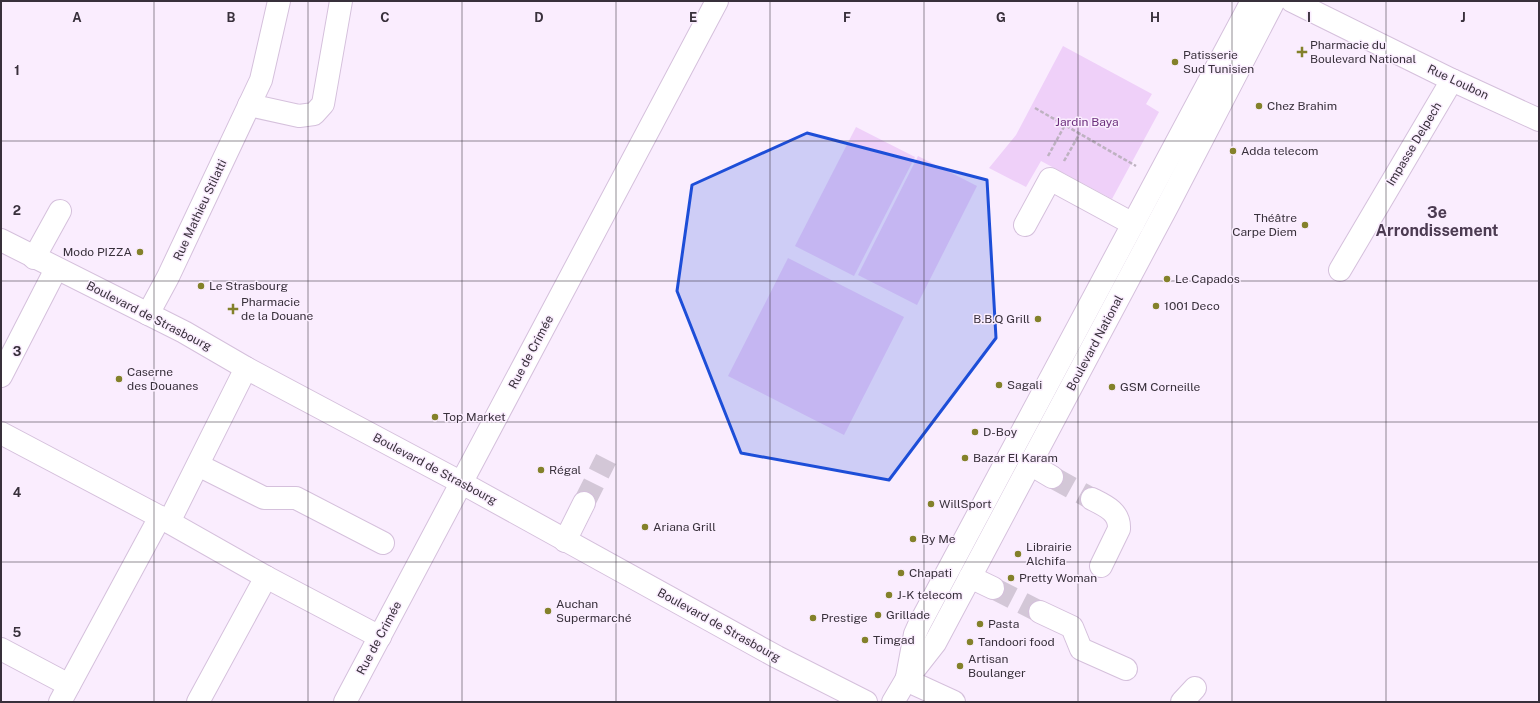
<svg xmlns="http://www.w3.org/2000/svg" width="1540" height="703" font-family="'Public Sans',sans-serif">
<rect width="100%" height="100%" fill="#faedfe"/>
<g fill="#efd0f9">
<path d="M 1063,46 L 1152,94 L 1146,104 L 1159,112 L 1112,199 L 1041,161 L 1026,187 L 989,168 L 1016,135 Z"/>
<path d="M 856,127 L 915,157 L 854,276 L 795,246 Z"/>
<path d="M 918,156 L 977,186 L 917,305 L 858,275 Z"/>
<path d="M 788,258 L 904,317 L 844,435 L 728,376 Z"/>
</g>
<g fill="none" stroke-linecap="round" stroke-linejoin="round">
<g stroke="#d3c7d7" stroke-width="22" stroke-dasharray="22 11" stroke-linecap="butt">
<path d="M 1052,477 L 1092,499"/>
<path d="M 584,503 L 606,459"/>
<path d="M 993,588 L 1040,612"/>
</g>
<g stroke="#d5c0dc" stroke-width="24">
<g id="minor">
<path d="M 1292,1 L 1452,80 L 1539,120"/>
<path d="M 249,105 L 299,116 L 314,114 L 323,104 L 341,1"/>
<path d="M 1025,225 L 1050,179 L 1133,224"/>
<path d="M 1,240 L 184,332 L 246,368 L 462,483 L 777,657 L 866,702"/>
<path d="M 34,258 L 60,211"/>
<path d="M 1340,270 L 1452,80"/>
<path d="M 148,314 L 168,277 L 261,80 L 279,1"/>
<path d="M 1,376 L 56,269"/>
<path d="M 1,433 L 160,517 L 266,577 L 380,637"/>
<path d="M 1030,464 L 1052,477"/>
<path d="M 198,465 L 264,498 L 296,498 L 383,543"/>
<path d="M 1092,499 C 1106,506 1120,512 1119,529 L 1101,566"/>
<path d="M 169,522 L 246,368"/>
<path d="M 565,541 L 584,503"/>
<path d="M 970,577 L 993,588"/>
<path d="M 1040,612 L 1072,627 L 1081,649 L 1126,669"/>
<path d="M 1,649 L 69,685"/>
<path d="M 907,677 L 915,634 L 919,625 L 1252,1"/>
<path d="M 906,680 L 954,702"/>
<path d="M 60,702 L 160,517"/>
<path d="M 198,702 L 266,577"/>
<path d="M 345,702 L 717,1"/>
<path d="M 893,702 L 906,680 L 935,643 L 1168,205 L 1274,1"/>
<path d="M 1182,702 L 1195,688"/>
</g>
</g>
<g stroke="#beb2c1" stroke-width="2.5" stroke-dasharray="4 2" stroke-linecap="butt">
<path d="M 1035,108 L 1136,166"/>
<path d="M 1048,156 L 1065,125"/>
<path d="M 1064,161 L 1080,133"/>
</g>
<use href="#minor" stroke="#fff" stroke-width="22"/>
</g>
<path fill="#1d4ed8" fill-opacity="0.2" stroke="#1d4ed8" stroke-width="3" stroke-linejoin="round" d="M 807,133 L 987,180 L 996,338 L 889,480 L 741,453 L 677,291 L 692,185 Z"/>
<path fill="none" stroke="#38303b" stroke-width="1" stroke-opacity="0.55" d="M 154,1 L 154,702M 308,1 L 308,702M 462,1 L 462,702M 616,1 L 616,702M 770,1 L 770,702M 924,1 L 924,702M 1078,1 L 1078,702M 1232,1 L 1232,702M 1386,1 L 1386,702M 1,141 L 1539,141M 1,281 L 1539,281M 1,422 L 1539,422M 1,562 L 1539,562"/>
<g fill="#83812a" stroke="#faedfe" stroke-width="1.5">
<path d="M1300 46h4v4h4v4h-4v4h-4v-4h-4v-4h4z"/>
<circle cx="1175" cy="62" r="4"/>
<circle cx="1259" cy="106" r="4"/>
<circle cx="1233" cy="151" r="4"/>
<circle cx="1305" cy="225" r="4"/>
<circle cx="140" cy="252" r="4"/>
<circle cx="1167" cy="279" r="4"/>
<circle cx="201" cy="286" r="4"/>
<circle cx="1156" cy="306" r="4"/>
<path d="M231 303h4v4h4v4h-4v4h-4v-4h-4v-4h4z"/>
<circle cx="1038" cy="319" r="4"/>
<circle cx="119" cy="379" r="4"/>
<circle cx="999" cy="385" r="4"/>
<circle cx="1112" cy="387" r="4"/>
<circle cx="435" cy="417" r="4"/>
<circle cx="975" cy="432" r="4"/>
<circle cx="965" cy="458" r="4"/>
<circle cx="541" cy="470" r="4"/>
<circle cx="931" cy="504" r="4"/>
<circle cx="645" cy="527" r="4"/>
<circle cx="913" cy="539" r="4"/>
<circle cx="1018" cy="554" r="4"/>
<circle cx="901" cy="573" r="4"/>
<circle cx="1011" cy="578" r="4"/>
<circle cx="889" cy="595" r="4"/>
<circle cx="548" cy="611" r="4"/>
<circle cx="878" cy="615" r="4"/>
<circle cx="813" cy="618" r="4"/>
<circle cx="980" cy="624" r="4"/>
<circle cx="865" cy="640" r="4"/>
<circle cx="970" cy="642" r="4"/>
<circle cx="960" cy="666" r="4"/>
</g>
<g text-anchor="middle" stroke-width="3" stroke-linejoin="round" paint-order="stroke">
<g font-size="12" fill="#38303b" stroke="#faedfe" text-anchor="start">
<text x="1310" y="49">Pharmacie du<tspan x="1310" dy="14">Boulevard National</tspan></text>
<text x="1183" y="59">Patisserie<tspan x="1183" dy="14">Sud Tunisien</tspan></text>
<text x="1267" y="110">Chez Brahim</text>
<text x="1241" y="155">Adda telecom</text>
<text x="1297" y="222" text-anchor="end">Théâtre<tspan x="1297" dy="14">Carpe Diem</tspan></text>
<text x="132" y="256" text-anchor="end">Modo PIZZA</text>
<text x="1175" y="283">Le Capados</text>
<text x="209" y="290">Le Strasbourg</text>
<text x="241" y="306">Pharmacie<tspan x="241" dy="14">de la Douane</tspan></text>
<text x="1164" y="310">1001 Deco</text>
<text x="1030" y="323" text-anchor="end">B.B.Q Grill</text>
<text x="127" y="376">Caserne<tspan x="127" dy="14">des Douanes</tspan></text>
<text x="1007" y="389">Sagali</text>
<text x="1120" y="391">GSM Corneille</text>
<text x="443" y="421">Top Market</text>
<text x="983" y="436">D-Boy</text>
<text x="973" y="462">Bazar El Karam</text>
<text x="549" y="474">Régal</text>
<text x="939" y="508">WillSport</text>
<text x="653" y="531">Ariana Grill</text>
<text x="921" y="543">By Me</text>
<text x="1026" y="551">Librairie<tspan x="1026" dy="14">Alchifa</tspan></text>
<text x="909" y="577">Chapati</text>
<text x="1019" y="582">Pretty Woman</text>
<text x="897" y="599">J-K telecom</text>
<text x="556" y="608">Auchan<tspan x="556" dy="14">Supermarché</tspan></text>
<text x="886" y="619">Grillade</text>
<text x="821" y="622">Prestige</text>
<text x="988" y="628">Pasta</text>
<text x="873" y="644">Timgad</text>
<text x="978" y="646">Tandoori food</text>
<text x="968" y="663">Artisan<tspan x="968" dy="14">Boulanger</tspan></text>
</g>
<g font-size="12" fill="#38303b" stroke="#faedfe">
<text transform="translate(1458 82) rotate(25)" y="4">Rue Loubon</text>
<text transform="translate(1414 144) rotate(-59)" y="4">Impasse Delpech</text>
<text transform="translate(200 210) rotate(-65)" y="4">Rue Mathieu Stilatti</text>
<text transform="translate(149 316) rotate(27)" y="4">Boulevard de Strasbourg</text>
<text transform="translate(1095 343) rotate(-62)" y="4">Boulevard National</text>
<text transform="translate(531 352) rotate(-62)" y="4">Rue de Crimée</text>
<text transform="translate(435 469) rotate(28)" y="4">Boulevard de Strasbourg</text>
<text transform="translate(719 625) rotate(29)" y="4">Boulevard de Strasbourg</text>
<text transform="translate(379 638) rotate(-62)" y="4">Rue de Crimée</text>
</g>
<g font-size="12" fill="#6b2e7c" stroke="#faedfe">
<text x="1087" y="126">Jardin Baya</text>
</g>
<g font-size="16" font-weight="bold" fill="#4c3b52" stroke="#faedfe">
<text x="1437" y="218">3e<tspan x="1437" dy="18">Arrondissement</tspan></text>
</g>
</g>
<g font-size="13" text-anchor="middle" font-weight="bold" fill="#38303b" stroke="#faedfe" stroke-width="3" stroke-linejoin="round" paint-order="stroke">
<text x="77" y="22">A</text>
<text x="231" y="22">B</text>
<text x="385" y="22">C</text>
<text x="539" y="22">D</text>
<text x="693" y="22">E</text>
<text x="847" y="22">F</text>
<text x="1001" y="22">G</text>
<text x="1155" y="22">H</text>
<text x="1309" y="22">I</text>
<text x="1463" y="22">J</text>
<text x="17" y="75">1</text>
<text x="17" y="215">2</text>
<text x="17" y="356">3</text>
<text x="17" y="497">4</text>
<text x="17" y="637">5</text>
</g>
<rect width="1540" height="703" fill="none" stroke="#38303b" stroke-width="4"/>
</svg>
